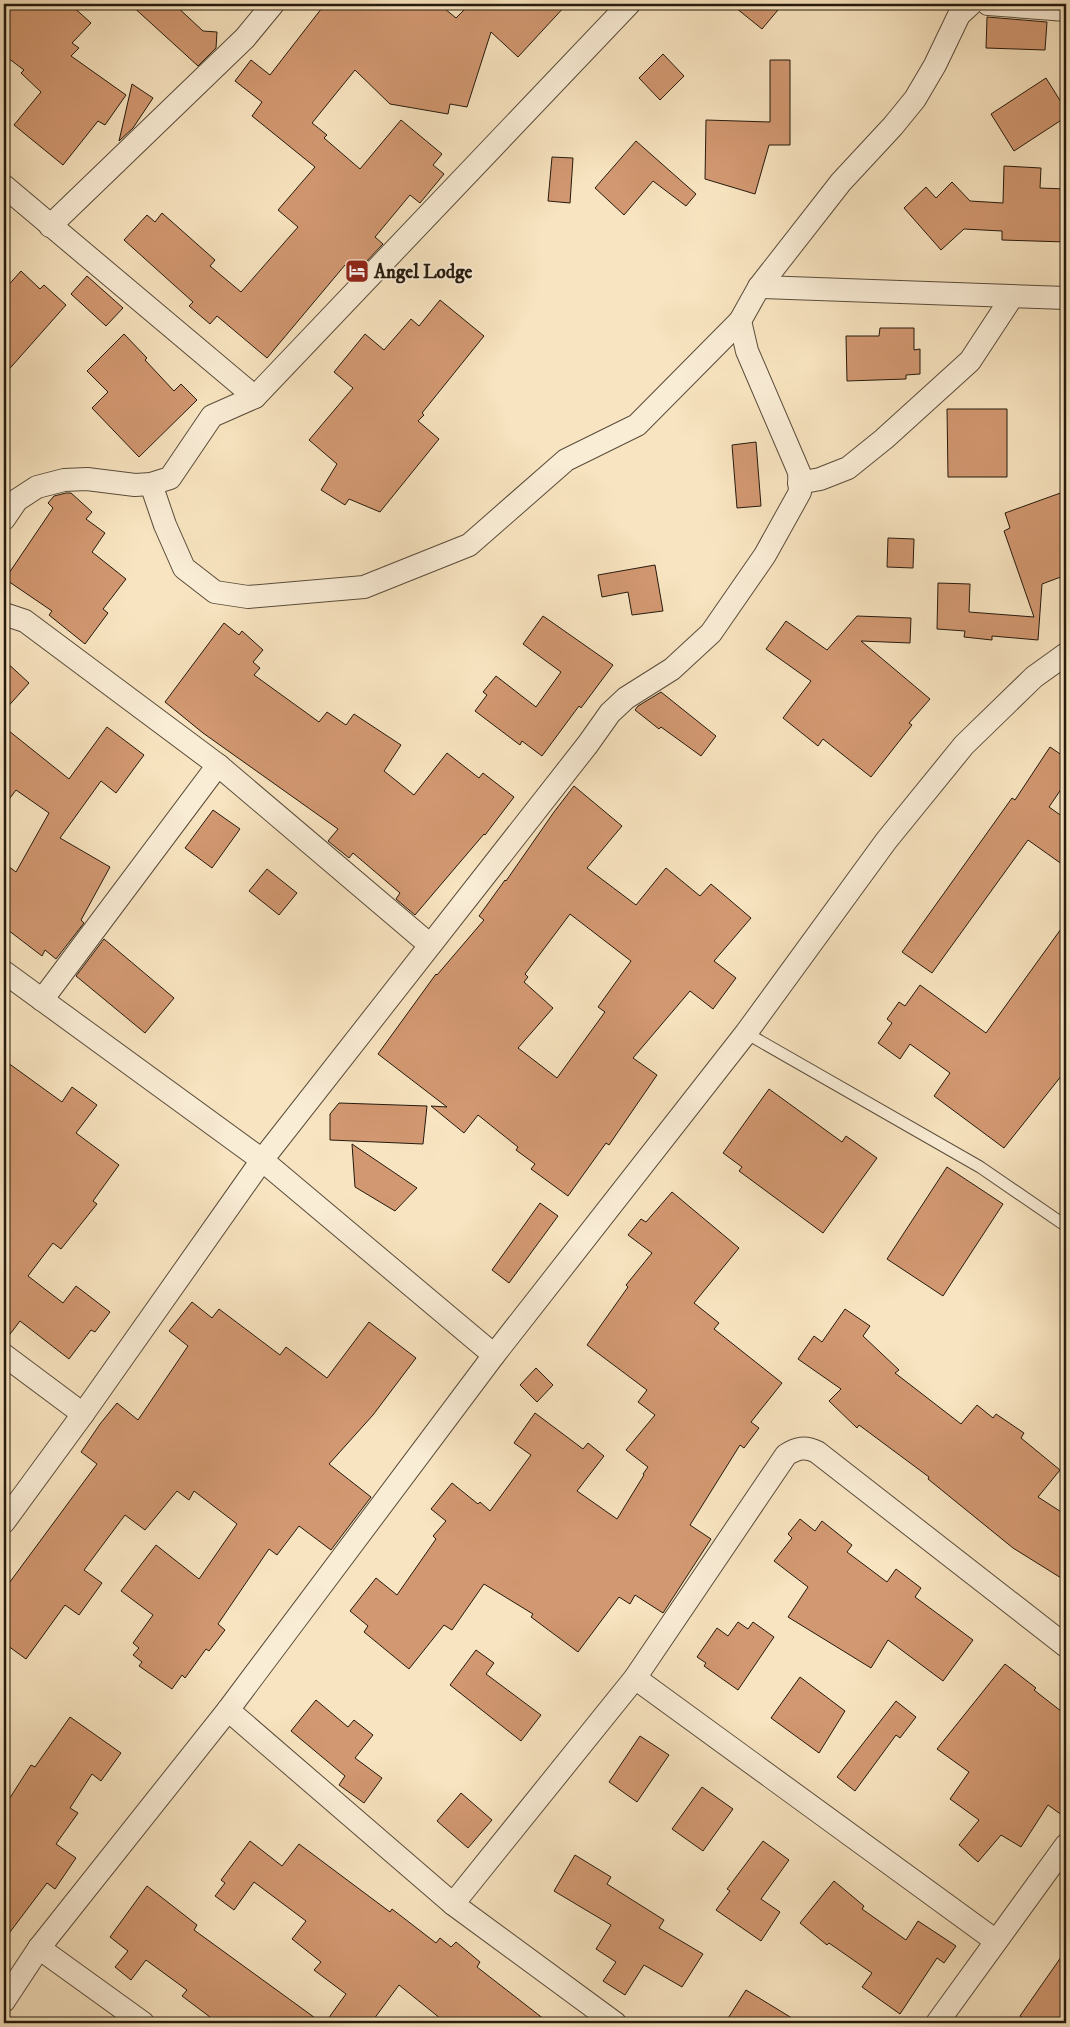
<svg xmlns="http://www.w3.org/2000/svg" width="1070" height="2027" font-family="'IM FELL DW Pica',serif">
<rect width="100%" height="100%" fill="#f8e4c0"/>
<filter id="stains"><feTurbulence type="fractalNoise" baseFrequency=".004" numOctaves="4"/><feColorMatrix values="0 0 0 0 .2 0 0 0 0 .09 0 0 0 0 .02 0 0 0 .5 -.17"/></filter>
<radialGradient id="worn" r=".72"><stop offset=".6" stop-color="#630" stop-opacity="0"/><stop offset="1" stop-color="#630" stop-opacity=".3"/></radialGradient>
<g fill="#d29871" stroke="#251a0d" fill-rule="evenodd">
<path d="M 9,4 L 70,4 L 91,23 L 72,43 L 79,48 L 71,56 L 126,95 L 105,125 L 98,121 L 63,165 L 14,125 L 41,92 L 21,73 L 24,70 L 4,55 L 4,11 Z"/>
<path d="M 130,4 L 174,4 L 203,31 L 217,32 L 216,48 L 198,66 Z"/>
<path d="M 325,4 L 439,4 L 456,18 L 470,4 L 567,4 L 518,57 L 491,32 L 467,107 L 450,104 L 448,114 L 390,104 L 355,70 L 312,123 L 327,135 L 324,138 L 360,169 L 401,120 L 442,154 L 433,165 L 444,174 L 420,203 L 410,195 L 375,237 L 383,244 L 362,266 L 355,260 L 348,268 L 345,265 L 267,358 L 217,316 L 210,324 L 189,306 L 193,302 L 124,240 L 147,215 L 155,222 L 162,213 L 215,260 L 210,266 L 241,292 L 298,227 L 278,210 L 315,167 L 252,116 L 262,102 L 235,81 L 251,60 L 270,75 Z"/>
<path d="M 731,4 L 783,4 L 762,29 Z"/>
<path d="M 987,17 L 1047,22 L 1045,50 L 986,48 Z"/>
<path d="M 663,54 L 684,76 L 660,100 L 639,78 Z"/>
<path d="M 770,60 L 790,60 L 790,145 L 769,145 L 755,194 L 705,179 L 706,120 L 770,122 Z"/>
<path d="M 1046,78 L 1066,110 L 1066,117 L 1014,151 L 991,114 Z"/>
<path d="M 132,84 L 153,98 L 133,128 L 119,141 Z"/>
<path d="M 636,141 L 696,194 L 686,206 L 653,181 L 624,215 L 595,188 Z"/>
<path d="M 552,157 L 573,158 L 570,203 L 548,201 Z"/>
<path d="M 1004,166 L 1041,168 L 1040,188 L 1066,189 L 1066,242 L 1002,240 L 1002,231 L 964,229 L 941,250 L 904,208 L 926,187 L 936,198 L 952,182 L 970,201 L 1003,203 Z"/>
<path d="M 21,271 L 40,289 L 44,285 L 66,305 L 4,375 L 4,290 Z"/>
<path d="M 87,276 L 123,308 L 106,326 L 71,294 Z"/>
<path d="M 440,300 L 484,336 L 422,413 L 424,415 L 418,421 L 439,439 L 380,512 L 349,499 L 345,505 L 321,490 L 337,464 L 309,440 L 353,388 L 334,372 L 365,334 L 384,350 L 411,319 L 419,326 Z"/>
<path d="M 880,328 L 914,328 L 914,350 L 920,349 L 920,374 L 906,375 L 906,379 L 847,381 L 846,336 L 879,336 Z"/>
<path d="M 124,334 L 147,358 L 145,360 L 174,391 L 181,384 L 197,400 L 139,457 L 92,408 L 108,392 L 87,371 Z"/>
<path d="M 947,409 L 1007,409 L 1007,477 L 948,477 Z"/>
<path d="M 756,442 L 761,506 L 737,508 L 732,445 Z"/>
<path d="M 1066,491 L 1066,575 L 1042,584 L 1038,640 L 992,636 L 992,640 L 964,637 L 965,631 L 937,629 L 938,583 L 970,584 L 969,612 L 1034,617 L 1004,531 L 1010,528 L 1005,513 Z"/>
<path d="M 66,493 L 71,493 L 92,512 L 86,519 L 105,533 L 92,552 L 126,579 L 103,609 L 108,613 L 85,644 L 49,615 L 52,611 L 5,579 L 53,508 L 48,503 L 54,496 Z"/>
<path d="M 888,538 L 914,539 L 913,568 L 887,567 Z"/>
<path d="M 655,565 L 663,611 L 632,615 L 628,592 L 602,597 L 598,575 Z"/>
<path d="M 543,616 L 613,665 L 581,708 L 579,706 L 542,756 L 522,741 L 520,745 L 475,711 L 487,695 L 483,692 L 496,676 L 536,707 L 561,672 L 523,644 Z"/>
<path d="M 857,616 L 911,618 L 910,643 L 861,641 L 930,699 L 909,723 L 912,725 L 871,777 L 823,739 L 818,746 L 783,718 L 811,681 L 766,649 L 786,621 L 827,650 Z"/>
<path d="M 224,623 L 239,635 L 242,631 L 263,650 L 253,662 L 260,668 L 254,675 L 319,722 L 327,712 L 346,725 L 354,714 L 401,745 L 384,771 L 414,795 L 447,753 L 479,778 L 483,773 L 514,797 L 485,835 L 484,834 L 415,915 L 396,899 L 400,893 L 353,853 L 349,858 L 328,841 L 338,829 L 203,733 L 165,702 Z"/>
<path d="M 4,660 L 29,683 L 4,711 Z"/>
<path d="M 661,692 L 716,736 L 701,756 L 661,727 L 659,729 L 635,710 L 638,706 Z"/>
<path d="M 4,727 L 69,779 L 107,727 L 144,755 L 116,793 L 101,781 L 60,838 L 110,867 L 81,920 L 84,923 L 56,959 L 45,950 L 42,956 L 4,927 L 4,863 L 16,872 L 49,813 L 16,790 L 4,806 Z"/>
<path d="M 1050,747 L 1066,758 L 1066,782 L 1049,807 L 1066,819 L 1066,867 L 1028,840 L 932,973 L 902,952 L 1012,798 L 1015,800 Z"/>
<path d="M 574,786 L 622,826 L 587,868 L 636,905 L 666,868 L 700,896 L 711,884 L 751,918 L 714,961 L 736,978 L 713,1009 L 690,991 L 633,1058 L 657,1075 L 609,1145 L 606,1143 L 568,1196 L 531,1169 L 535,1164 L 516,1150 L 518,1147 L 478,1115 L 464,1133 L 431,1106 L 447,1107 L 378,1054 L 436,974 L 437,975 L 484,920 L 479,916 L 505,880 L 506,881 L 554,812 ZM 570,914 L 631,961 L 598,1007 L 605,1012 L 557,1078 L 518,1048 L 553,1008 L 524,982 L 528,977 L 525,974 Z"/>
<path d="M 213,810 L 240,829 L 212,868 L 185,848 Z"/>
<path d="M 267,869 L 297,893 L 279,915 L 249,891 Z"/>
<path d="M 1066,922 L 1066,1070 L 1004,1148 L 934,1096 L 950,1073 L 910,1044 L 900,1059 L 878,1043 L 892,1023 L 887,1019 L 899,1002 L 905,1006 L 920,985 L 986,1033 Z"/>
<path d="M 104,939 L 174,998 L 145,1033 L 76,976 Z"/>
<path d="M 4,1060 L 62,1102 L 72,1087 L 97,1105 L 76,1133 L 119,1165 L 93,1201 L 97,1204 L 61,1249 L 53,1243 L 28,1276 L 63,1303 L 76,1286 L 110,1312 L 95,1332 L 91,1330 L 69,1359 L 20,1321 L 4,1342 Z"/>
<path d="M 769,1089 L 842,1142 L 846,1136 L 877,1158 L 823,1233 L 739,1171 L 742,1167 L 723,1153 Z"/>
<path d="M 339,1103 L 427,1106 L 423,1144 L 330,1140 L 330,1114 Z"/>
<path d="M 352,1144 L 417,1188 L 395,1211 L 355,1187 Z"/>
<path d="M 947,1167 L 1003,1204 L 943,1296 L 887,1259 Z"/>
<path d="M 672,1192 L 739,1248 L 694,1303 L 719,1323 L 714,1329 L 782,1383 L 751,1422 L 759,1428 L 744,1448 L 740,1445 L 690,1525 L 711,1539 L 663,1613 L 635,1595 L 630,1604 L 619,1597 L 578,1652 L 531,1617 L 533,1614 L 484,1584 L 452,1630 L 444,1625 L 409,1669 L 364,1632 L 368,1626 L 350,1611 L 376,1578 L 397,1595 L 436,1539 L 433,1536 L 446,1521 L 431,1509 L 452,1483 L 478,1504 L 480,1502 L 490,1511 L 531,1455 L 514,1443 L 535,1413 L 583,1449 L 588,1443 L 604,1456 L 577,1491 L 617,1519 L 644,1475 L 643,1474 L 648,1467 L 626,1450 L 655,1415 L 638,1402 L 647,1390 L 587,1345 L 628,1287 L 626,1285 L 652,1253 L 628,1235 L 641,1219 L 646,1222 Z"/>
<path d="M 540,1203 L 558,1216 L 509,1283 L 492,1270 Z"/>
<path d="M 192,1302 L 212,1318 L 219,1309 L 280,1355 L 286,1347 L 327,1378 L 369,1322 L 416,1358 L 373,1415 L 329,1464 L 371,1497 L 331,1550 L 299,1526 L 277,1555 L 269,1549 L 218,1624 L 225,1630 L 209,1651 L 206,1649 L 185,1678 L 182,1675 L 172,1689 L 139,1666 L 142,1662 L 133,1655 L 139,1648 L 133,1643 L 153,1615 L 121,1591 L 156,1545 L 199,1579 L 237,1524 L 194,1491 L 189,1500 L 177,1491 L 145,1530 L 125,1515 L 84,1570 L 102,1583 L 79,1615 L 65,1605 L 26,1659 L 4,1643 L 4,1590 L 97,1464 L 81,1452 L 100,1424 L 117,1403 L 138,1420 L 188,1346 L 169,1331 Z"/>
<path d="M 845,1309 L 870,1326 L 863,1336 L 899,1370 L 895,1373 L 961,1424 L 977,1405 L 993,1418 L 996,1414 L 1024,1433 L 1021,1438 L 1060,1470 L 1038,1497 L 1066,1515 L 1066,1581 L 1013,1548 L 928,1479 L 929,1477 L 859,1425 L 857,1428 L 829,1401 L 841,1389 L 798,1359 L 814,1336 L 822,1342 Z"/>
<path d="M 536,1368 L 553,1385 L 537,1402 L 520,1385 Z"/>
<path d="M 800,1519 L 815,1531 L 822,1521 L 852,1545 L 847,1552 L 887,1582 L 896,1569 L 921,1588 L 915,1597 L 973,1640 L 943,1681 L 888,1640 L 871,1668 L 788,1617 L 808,1587 L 774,1561 L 792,1538 L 788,1534 Z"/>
<path d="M 738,1622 L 748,1629 L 753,1622 L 774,1637 L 738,1690 L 704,1666 L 706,1663 L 697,1657 L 717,1628 L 728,1636 Z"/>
<path d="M 476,1650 L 494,1663 L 486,1674 L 541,1715 L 521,1741 L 450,1685 Z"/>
<path d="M 1005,1664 L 1036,1688 L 1034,1690 L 1066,1715 L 1066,1818 L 1048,1805 L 1021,1847 L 1001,1835 L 978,1862 L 959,1845 L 979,1820 L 950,1799 L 969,1772 L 937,1749 Z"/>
<path d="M 800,1677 L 845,1711 L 819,1753 L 771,1718 Z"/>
<path d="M 316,1700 L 348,1727 L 354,1720 L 373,1735 L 355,1758 L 382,1778 L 364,1803 L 339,1785 L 345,1776 L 291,1731 Z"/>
<path d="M 896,1701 L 916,1717 L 900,1738 L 896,1735 L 855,1791 L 837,1777 Z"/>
<path d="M 70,1717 L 121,1753 L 101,1781 L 92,1774 L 70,1808 L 78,1813 L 56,1844 L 76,1858 L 55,1889 L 47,1883 L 4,1940 L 4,1807 L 31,1765 L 35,1767 Z"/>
<path d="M 640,1736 L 669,1755 L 637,1802 L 609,1782 Z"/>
<path d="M 702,1787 L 733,1809 L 703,1851 L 672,1829 Z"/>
<path d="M 461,1793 L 492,1820 L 468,1848 L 437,1821 Z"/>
<path d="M 250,1841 L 282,1866 L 299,1844 L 390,1912 L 392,1909 L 436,1943 L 440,1938 L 451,1947 L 456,1942 L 480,1962 L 477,1967 L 549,2023 L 446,2023 L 399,1985 L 371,2023 L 325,2023 L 346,1994 L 314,1970 L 321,1962 L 292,1939 L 306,1921 L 254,1882 L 234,1910 L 215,1896 L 225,1883 L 221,1880 Z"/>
<path d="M 763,1841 L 789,1860 L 761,1899 L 780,1912 L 761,1941 L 716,1910 L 730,1891 L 727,1889 Z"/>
<path d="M 575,1855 L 611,1877 L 607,1884 L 664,1920 L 659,1928 L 703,1954 L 682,1987 L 644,1965 L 625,1995 L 603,1981 L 616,1962 L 596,1949 L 611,1925 L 554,1891 Z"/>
<path d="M 834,1881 L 864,1906 L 862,1909 L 906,1940 L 918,1921 L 956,1946 L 944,1963 L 937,1958 L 900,2014 L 862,1987 L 872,1973 L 829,1943 L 827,1945 L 800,1923 Z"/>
<path d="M 147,1886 L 197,1925 L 194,1930 L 322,2023 L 218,2023 L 182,1996 L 187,1990 L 146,1960 L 131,1980 L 115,1967 L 128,1951 L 110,1937 Z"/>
<path d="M 1066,1950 L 1066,2023 L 1032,2023 L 1020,2016 Z"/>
<path d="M 746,1990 L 800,2023 L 725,2023 Z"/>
</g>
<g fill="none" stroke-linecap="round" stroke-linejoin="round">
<g stroke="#5a4c3a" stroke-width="13">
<path id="service" d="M 746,1033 L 980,1167 L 1066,1226"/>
</g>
<g stroke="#5a4c3a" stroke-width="24">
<g id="minor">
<path d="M 988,4 L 1066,10"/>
<path d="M 4,186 L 255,397"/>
<path d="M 50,226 L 245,38 L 273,4"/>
<path d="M 759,287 L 1066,298"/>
<path d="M 799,483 L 820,479 L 848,468 L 884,439 L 970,361 L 1012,297"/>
<path d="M 151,484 L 165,525 L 184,568 L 215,592 L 248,597 L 364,587 L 469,545 L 566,460 L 637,425 L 740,321 L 759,287 L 841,182 L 893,126 L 915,99 L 935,65 L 959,15 L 971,4"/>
<path d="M 4,519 L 17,500 L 37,487 L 64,480 L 87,479 L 135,485 L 151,484 L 170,478 L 212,416 L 255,397 L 629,4"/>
<path d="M 4,614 L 25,621 L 218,765 L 430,945"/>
<path d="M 4,972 L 262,1160 L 494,1355"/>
<path d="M 42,1000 L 218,765"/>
<path d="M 4,1355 L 83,1414"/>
<path d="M 4,1522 L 83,1414 L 262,1160 L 588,744 L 610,713 L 626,698 L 672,669 L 711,633 L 765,555 L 800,492 L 799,472 L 747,351 L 740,321"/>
<path d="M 635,1678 L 996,1941"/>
<path d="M 228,1710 L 453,1904 L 615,2023"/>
<path d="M 453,1904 L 635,1678 L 786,1455 C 797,1448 805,1446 817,1452 L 1066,1646"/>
<path d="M 39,1948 L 143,2023"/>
<path d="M 4,2001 L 39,1948 L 228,1710 L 494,1355 L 746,1033 L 886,841 L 964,745 L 1034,677 L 1066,654"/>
<path d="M 937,2023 L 1066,1845"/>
</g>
</g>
<use href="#service" stroke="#faedd6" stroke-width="11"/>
<use href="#minor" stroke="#faedd6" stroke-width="22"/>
</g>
<defs>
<g id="hotel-square" transform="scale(1.25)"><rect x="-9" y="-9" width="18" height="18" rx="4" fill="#8f2418" stroke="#faedd6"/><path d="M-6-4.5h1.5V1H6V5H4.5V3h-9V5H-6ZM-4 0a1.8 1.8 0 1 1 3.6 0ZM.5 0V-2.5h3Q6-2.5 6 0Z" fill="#fff"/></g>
</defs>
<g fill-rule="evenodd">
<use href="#hotel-square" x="357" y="271"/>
</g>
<g text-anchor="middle" stroke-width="4" stroke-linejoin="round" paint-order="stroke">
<g font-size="19" font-weight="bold" fill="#251a0d" stroke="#faedd6" text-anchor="start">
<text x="374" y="278">Angel Lodge</text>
</g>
</g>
<rect width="1070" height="2027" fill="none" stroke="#f8e4c0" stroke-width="20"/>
<rect x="5" y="5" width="1060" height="2017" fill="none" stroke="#251a0d" stroke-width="2.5"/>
<rect x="10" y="10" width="1050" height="2007" fill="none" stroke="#251a0d"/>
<rect width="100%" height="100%" filter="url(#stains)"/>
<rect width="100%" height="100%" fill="url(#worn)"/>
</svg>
